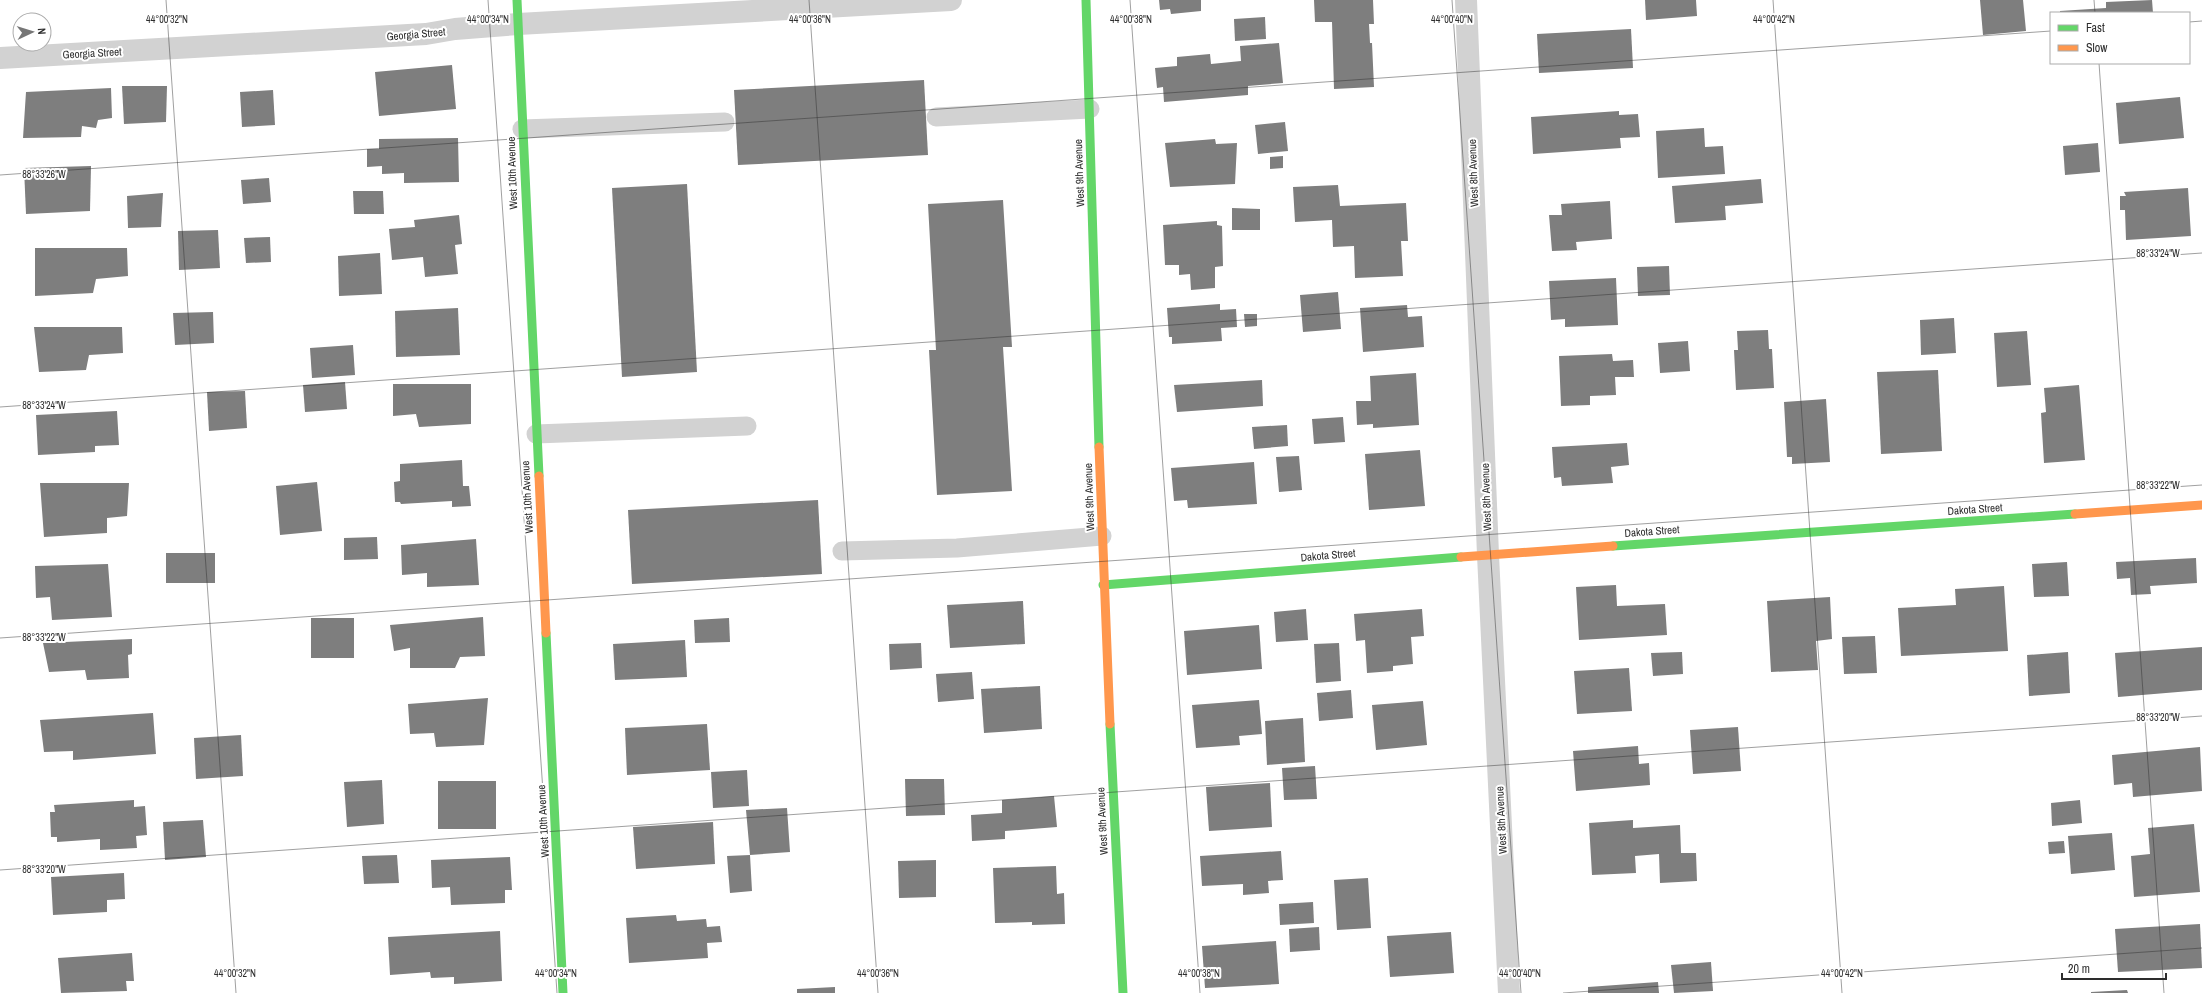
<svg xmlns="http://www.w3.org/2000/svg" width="2202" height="993" font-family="'Archivo Narrow',sans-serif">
<rect width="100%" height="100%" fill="#fff"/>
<g fill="#7e7e7e">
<path d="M 1159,0 L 1201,0 L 1201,11 L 1171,14 L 1170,9 L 1160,10 Z"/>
<path d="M 1314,0 L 1373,0 L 1374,24 L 1369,24 L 1370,43 L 1372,43 L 1374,87 L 1334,89 L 1332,22 L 1315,22 Z"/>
<path d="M 1645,0 L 1696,0 L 1697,16 L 1646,20 Z"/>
<path d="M 1980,0 L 2023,0 L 2026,31 L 1983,35 Z"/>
<path d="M 2152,0 L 2153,13 L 2060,13 L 2060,11 L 2106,8 L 2106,2 Z"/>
<path d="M 1265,17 L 1266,39 L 1235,41 L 1234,19 Z"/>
<path d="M 1631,29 L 1633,68 L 1539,73 L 1537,34 Z"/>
<path d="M 1279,43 L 1283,83 L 1248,86 L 1248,95 L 1164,102 L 1163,87 L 1157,88 L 1155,68 L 1177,66 L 1177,57 L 1210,54 L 1211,64 L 1241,61 L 1240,46 Z"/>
<path d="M 452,65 L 456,109 L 379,116 L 375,72 Z"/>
<path d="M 924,80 L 928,155 L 738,165 L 734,90 Z"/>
<path d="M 122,86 L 167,86 L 166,122 L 124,124 Z"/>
<path d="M 111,88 L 112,118 L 98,120 L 96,128 L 82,126 L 81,137 L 23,138 L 26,92 Z"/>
<path d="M 273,90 L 275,125 L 242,127 L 240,92 Z"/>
<path d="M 2180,97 L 2184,138 L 2119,144 L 2116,103 Z"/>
<path d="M 1619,111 L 1619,115 L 1638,114 L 1640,137 L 1620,138 L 1621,148 L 1533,154 L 1531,117 Z"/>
<path d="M 1285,122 L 1288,151 L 1258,154 L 1255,125 Z"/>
<path d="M 1704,128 L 1705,147 L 1723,146 L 1725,174 L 1658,178 L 1656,131 Z"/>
<path d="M 458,138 L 459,182 L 404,183 L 404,173 L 382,174 L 382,166 L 367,167 L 367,149 L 379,149 L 379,139 Z"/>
<path d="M 1215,139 L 1216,144 L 1237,143 L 1235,184 L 1170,187 L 1165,143 Z"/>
<path d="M 2098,143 L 2100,172 L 2065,175 L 2063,146 Z"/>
<path d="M 1283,156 L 1283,168 L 1270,169 L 1270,157 Z"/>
<path d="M 91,166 L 90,211 L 26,214 L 24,168 Z"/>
<path d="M 269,178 L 271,202 L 243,204 L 241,180 Z"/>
<path d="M 1761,179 L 1763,203 L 1725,206 L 1726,220 L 1675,223 L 1672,186 Z"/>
<path d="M 687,184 L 697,372 L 622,377 L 612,188 Z"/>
<path d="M 1338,185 L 1340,206 L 1406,203 L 1408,241 L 1401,241 L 1403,276 L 1355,278 L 1354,246 L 1333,247 L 1332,220 L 1295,222 L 1293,187 Z"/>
<path d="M 2188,188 L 2191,236 L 2126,240 L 2125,210 L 2120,210 L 2120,196 L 2126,196 L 2124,192 Z"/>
<path d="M 353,191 L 383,191 L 384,214 L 354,214 Z"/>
<path d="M 163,193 L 161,227 L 128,228 L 127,196 Z"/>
<path d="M 1003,200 L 1012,347 L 1003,347 L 1012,491 L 937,495 L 929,350 L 936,350 L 928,204 Z"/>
<path d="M 1610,201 L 1612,239 L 1576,242 L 1577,250 L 1552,251 L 1549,215 L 1562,215 L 1561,204 Z"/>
<path d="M 1232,208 L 1260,209 L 1260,230 L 1232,230 Z"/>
<path d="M 459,215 L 462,244 L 455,245 L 458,274 L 425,277 L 423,257 L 392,260 L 389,229 L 415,227 L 414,220 Z"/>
<path d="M 1217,221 L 1217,225 L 1222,226 L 1223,266 L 1215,267 L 1215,288 L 1191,290 L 1190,274 L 1179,275 L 1179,265 L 1165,265 L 1163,225 Z"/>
<path d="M 218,230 L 220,268 L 179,270 L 178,231 Z"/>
<path d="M 270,237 L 271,262 L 246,263 L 244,238 Z"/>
<path d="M 35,248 L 127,248 L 128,276 L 96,279 L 93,293 L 35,296 Z"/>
<path d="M 380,253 L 382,294 L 339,296 L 338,256 Z"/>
<path d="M 1669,266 L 1670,295 L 1638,296 L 1637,267 Z"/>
<path d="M 1616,278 L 1618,325 L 1565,327 L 1565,319 L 1551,320 L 1549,281 Z"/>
<path d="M 1338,292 L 1341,329 L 1303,332 L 1300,295 Z"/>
<path d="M 1220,304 L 1220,310 L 1236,309 L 1237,327 L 1221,328 L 1222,341 L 1172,344 L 1172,337 L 1169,337 L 1167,308 Z"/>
<path d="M 1407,305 L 1408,317 L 1422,316 L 1424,347 L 1363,352 L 1360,308 Z"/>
<path d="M 458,308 L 460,355 L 396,357 L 395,311 Z"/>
<path d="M 213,312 L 214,343 L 175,345 L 173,313 Z"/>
<path d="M 1244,314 L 1257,314 L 1257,326 L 1245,327 Z"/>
<path d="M 1954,318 L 1956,353 L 1921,355 L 1920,320 Z"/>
<path d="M 34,327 L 122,327 L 123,353 L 89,355 L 86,370 L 39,372 Z"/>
<path d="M 1768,330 L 1769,349 L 1772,349 L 1774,388 L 1736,390 L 1734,350 L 1738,350 L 1737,331 Z"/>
<path d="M 2027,331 L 2031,385 L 1997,387 L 1994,333 Z"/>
<path d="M 1688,341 L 1690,371 L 1660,373 L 1658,343 Z"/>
<path d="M 353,345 L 355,375 L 312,378 L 310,348 Z"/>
<path d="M 1612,354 L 1613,361 L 1633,360 L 1634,377 L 1615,377 L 1616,395 L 1590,396 L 1590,405 L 1561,406 L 1559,356 Z"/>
<path d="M 1938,370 L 1942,451 L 1881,454 L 1877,372 Z"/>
<path d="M 1416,373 L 1419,425 L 1373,428 L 1373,424 L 1357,425 L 1356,401 L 1371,401 L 1370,376 Z"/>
<path d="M 1262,380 L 1263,406 L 1177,412 L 1174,385 Z"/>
<path d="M 345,382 L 347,409 L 305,412 L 303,385 Z"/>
<path d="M 393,384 L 471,384 L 471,424 L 419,427 L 416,414 L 393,416 Z"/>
<path d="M 2079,385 L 2085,460 L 2044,463 L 2041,413 L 2046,412 L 2044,388 Z"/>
<path d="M 245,391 L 247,428 L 209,431 L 207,392 Z"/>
<path d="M 1826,399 L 1830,462 L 1792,464 L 1792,457 L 1787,457 L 1784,402 Z"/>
<path d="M 117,411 L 119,445 L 95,446 L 95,452 L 38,455 L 36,415 Z"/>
<path d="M 1343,417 L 1345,442 L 1314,444 L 1312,419 Z"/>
<path d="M 1287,425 L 1288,446 L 1254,449 L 1252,427 Z"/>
<path d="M 1627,443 L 1629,465 L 1611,467 L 1613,483 L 1562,486 L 1561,477 L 1554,478 L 1552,447 Z"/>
<path d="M 1420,450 L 1425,506 L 1369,510 L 1365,454 Z"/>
<path d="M 1299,456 L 1302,490 L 1279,492 L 1276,457 Z"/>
<path d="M 462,460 L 463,486 L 469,486 L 471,506 L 452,507 L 452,501 L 401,504 L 400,502 L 395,502 L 394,482 L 400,481 L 400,464 Z"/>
<path d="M 1254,462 L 1257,504 L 1188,508 L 1187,500 L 1174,501 L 1171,468 Z"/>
<path d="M 317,482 L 322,531 L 280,535 L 276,486 Z"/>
<path d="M 40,483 L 129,483 L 127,516 L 107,518 L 107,533 L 44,537 Z"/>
<path d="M 818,500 L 822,574 L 632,584 L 628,510 Z"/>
<path d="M 377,537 L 378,559 L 344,560 L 344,538 Z"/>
<path d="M 476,539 L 479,585 L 427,587 L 427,573 L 402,575 L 401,545 Z"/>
<rect x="166" y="553" width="49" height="30"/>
<path d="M 2196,558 L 2197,583 L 2150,586 L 2151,594 L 2131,595 L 2130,578 L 2117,579 L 2116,562 Z"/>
<path d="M 2067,562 L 2069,596 L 2034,597 L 2032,564 Z"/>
<path d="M 108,564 L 112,617 L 52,620 L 50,597 L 36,598 L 35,566 Z"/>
<path d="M 1616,585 L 1617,606 L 1665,604 L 1667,635 L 1579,640 L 1576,587 Z"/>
<path d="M 2004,586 L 2008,651 L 1901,656 L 1898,608 L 1956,605 L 1955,589 Z"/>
<path d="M 1830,597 L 1832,639 L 1816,641 L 1818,670 L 1771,672 L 1767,601 Z"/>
<path d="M 1023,601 L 1025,644 L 950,648 L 947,605 Z"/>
<path d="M 1306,609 L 1308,640 L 1276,642 L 1274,612 Z"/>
<path d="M 1422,609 L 1424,636 L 1411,637 L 1413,664 L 1393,666 L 1393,671 L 1367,673 L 1365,640 L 1356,641 L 1354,614 Z"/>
<path d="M 483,617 L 485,656 L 460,657 L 455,668 L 410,668 L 410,648 L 394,651 L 390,625 Z"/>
<rect x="311" y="618" width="43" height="40"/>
<path d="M 729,618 L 730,642 L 695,643 L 694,620 Z"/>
<path d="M 1259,625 L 1262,669 L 1187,675 L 1184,631 Z"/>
<path d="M 1875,636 L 1877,673 L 1844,674 L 1842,637 Z"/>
<path d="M 132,639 L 132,654 L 128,655 L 129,678 L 87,680 L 85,670 L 49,672 L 43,643 Z"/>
<path d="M 685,640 L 687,677 L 615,680 L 613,644 Z"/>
<path d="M 921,643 L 922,668 L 890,670 L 889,644 Z"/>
<path d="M 1339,643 L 1341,681 L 1316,683 L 1314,644 Z"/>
<path d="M 2202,647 L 2202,690 L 2118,697 L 2115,653 Z"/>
<path d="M 1682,652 L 1683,674 L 1653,676 L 1651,653 Z"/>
<path d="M 2068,652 L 2070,693 L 2029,696 L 2027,655 Z"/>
<path d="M 1629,668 L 1632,711 L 1577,714 L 1574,671 Z"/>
<path d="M 972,672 L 974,699 L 938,702 L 936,674 Z"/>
<path d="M 1040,686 L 1042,729 L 984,733 L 981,689 Z"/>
<path d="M 1351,690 L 1353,718 L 1319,721 L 1317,693 Z"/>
<path d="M 488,698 L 484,745 L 436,747 L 434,733 L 410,734 L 408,704 Z"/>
<path d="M 1259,700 L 1262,734 L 1239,736 L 1240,745 L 1196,748 L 1192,705 Z"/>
<path d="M 1423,701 L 1427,745 L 1376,750 L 1372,705 Z"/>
<path d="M 153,713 L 156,754 L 73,760 L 73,751 L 44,752 L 40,720 Z"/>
<path d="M 1303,718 L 1305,762 L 1267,765 L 1265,721 Z"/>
<path d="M 707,724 L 710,770 L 627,775 L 625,728 Z"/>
<path d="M 1738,727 L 1741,771 L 1693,774 L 1690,730 Z"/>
<path d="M 241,735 L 243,776 L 196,779 L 194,738 Z"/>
<path d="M 1638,746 L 1639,764 L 1649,763 L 1650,785 L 1576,791 L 1573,751 Z"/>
<path d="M 2200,747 L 2202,791 L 2133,797 L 2132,783 L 2114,785 L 2112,755 Z"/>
<path d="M 1315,766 L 1317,799 L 1284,800 L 1282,768 Z"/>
<path d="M 747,770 L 749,806 L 713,808 L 711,772 Z"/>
<path d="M 905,779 L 944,779 L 945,815 L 906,816 Z"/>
<path d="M 382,780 L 384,824 L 347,827 L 344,782 Z"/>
<rect x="438" y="781" width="58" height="48"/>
<path d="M 1270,783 L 1272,827 L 1209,831 L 1206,787 Z"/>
<path d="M 1054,796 L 1057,827 L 1005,831 L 1005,839 L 972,841 L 971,815 L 1002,813 L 1002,800 Z"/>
<path d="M 134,800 L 134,807 L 145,806 L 147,835 L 136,836 L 137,848 L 100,850 L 100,839 L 57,842 L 57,837 L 51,837 L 50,812 L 55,812 L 54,805 Z"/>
<path d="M 2080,800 L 2082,823 L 2052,826 L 2051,803 Z"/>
<path d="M 787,808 L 790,852 L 750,855 L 752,891 L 730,893 L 727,856 L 750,855 L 746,810 Z"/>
<path d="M 203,820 L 206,857 L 165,860 L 163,822 Z"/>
<path d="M 1633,820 L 1633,828 L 1680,825 L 1681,853 L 1696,853 L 1697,881 L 1660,883 L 1659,854 L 1635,856 L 1636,873 L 1592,875 L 1589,823 Z"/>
<path d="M 713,822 L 715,864 L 636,869 L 633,827 Z"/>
<path d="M 2194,824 L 2200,892 L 2134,897 L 2131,856 L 2150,854 L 2148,828 Z"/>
<path d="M 2112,833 L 2115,870 L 2071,874 L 2068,836 Z"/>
<path d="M 2064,841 L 2065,853 L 2049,854 L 2048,842 Z"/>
<path d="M 1281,851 L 1283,880 L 1268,881 L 1269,893 L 1243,895 L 1243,884 L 1202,886 L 1200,856 Z"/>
<path d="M 397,855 L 399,883 L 364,884 L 362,856 Z"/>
<path d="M 510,857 L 512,890 L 505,890 L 505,903 L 451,905 L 450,887 L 432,888 L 431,860 Z"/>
<path d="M 936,860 L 936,897 L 899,898 L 898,861 Z"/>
<path d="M 1056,866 L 1057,894 L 1064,893 L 1065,924 L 1032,925 L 1032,922 L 995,923 L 993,868 Z"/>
<path d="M 124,873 L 125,899 L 107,900 L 107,912 L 53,915 L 51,877 Z"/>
<path d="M 1368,878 L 1371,928 L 1337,930 L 1334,880 Z"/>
<path d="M 1313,902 L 1314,923 L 1280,925 L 1279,904 Z"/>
<path d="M 676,915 L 677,921 L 706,919 L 707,927 L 720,926 L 722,942 L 707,943 L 708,958 L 629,963 L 626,918 Z"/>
<path d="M 2200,924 L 2202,968 L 2118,972 L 2115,929 Z"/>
<path d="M 1319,927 L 1320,950 L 1290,952 L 1289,929 Z"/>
<path d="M 500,931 L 502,981 L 454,984 L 454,977 L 431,978 L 430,972 L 390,975 L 388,937 Z"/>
<path d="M 1451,932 L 1454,973 L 1390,977 L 1387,936 Z"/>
<path d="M 1276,941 L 1279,984 L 1205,988 L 1202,946 Z"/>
<path d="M 132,953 L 134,981 L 126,981 L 127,991 L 61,993 L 58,958 Z"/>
<path d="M 1711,962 L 1713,991 L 1674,993 L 1671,965 Z"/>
<path d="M 1658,982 L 1659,993 L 1588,993 L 1588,987 Z"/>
<path d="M 835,987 L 835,993 L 797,993 L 797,989 Z"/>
<path d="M 2127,990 L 2128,993 L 2091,993 L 2091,992 Z"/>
</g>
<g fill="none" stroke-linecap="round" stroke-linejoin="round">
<g stroke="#d2d2d2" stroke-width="19">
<path d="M 936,117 L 1090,109"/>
<path d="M 522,129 L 725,122"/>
<path d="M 536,434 L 747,426"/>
<path d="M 842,551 L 957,548 L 1102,536"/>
</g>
<g stroke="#d2d2d2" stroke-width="22">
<path d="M 1466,0 L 1488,555 L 1509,993"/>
<path d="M 0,58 L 426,34 L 455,29 L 518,24 L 951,0"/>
</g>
<g stroke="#63d668" stroke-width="9">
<path d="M 517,0 L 539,476"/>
<path d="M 1086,0 L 1099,447"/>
<path d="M 1613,546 L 2075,514"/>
<path d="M 1103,585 L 1461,557"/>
<path d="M 546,633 L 563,993"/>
<path d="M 1110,724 L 1123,993"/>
</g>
<g stroke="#ff974d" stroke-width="9">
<path d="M 1099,447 L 1110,724"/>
<path d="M 539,476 L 546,633"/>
<path d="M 2075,514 L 2202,505"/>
<path d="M 1461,557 L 1613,546"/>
</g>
</g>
<path fill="none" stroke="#2d2d2d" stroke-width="1" stroke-opacity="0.45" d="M 166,0 L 236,993M 488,0 L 557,993M 809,0 L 878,993M 1130,0 L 1200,993M 1452,0 L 1521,993M 1773,0 L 1842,993M 2094,0 L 2095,13M 2189,22 L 2202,21M 2099,63 L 2164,993M 0,175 L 2051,31M 0,407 L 2202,253M 0,638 L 2202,485M 0,870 L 2202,716M 1563,993 L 2202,948"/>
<g text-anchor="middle" stroke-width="4" stroke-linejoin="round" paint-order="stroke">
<g font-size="11" fill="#2d2d2d" stroke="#fff">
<text transform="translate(416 34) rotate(-5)" y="4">Georgia Street</text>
<text transform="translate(92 53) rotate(-3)" y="4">Georgia Street</text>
<text transform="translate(512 173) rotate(-92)" y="4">West 10th Avenue</text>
<text transform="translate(1079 173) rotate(-92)" y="4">West 9th Avenue</text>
<text transform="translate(1473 173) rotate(-92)" y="4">West 8th Avenue</text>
<text transform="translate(527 497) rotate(-93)" y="4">West 10th Avenue</text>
<text transform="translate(1089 497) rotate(-92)" y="4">West 9th Avenue</text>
<text transform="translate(1486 497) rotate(-92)" y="4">West 8th Avenue</text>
<text transform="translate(1975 509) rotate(-4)" y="4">Dakota Street</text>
<text transform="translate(1652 531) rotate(-4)" y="4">Dakota Street</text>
<text transform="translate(1328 555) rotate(-5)" y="4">Dakota Street</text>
<text transform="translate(1501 820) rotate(-93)" y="4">West 8th Avenue</text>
<text transform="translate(543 821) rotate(-93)" y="4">West 10th Avenue</text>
<text transform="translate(1102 821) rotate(-93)" y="4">West 9th Avenue</text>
</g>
</g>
<g font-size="10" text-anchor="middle" fill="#2d2d2d" stroke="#fff" stroke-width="4" stroke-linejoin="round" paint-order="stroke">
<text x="167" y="23">44°00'32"N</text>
<text x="488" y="23">44°00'34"N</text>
<text x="810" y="23">44°00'36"N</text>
<text x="1131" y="23">44°00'38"N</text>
<text x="1452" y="23">44°00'40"N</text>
<text x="1774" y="23">44°00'42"N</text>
<text x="44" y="178">88°33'26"W</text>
<text x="2158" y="257">88°33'24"W</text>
<text x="44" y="409">88°33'24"W</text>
<text x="2158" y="489">88°33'22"W</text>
<text x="44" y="641">88°33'22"W</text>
<text x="2158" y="721">88°33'20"W</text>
<text x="44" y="873">88°33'20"W</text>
<text x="235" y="977">44°00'32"N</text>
<text x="556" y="977">44°00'34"N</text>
<text x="878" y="977">44°00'36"N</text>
<text x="1199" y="977">44°00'38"N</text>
<text x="1520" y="977">44°00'40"N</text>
<text x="1842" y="977">44°00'42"N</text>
</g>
<rect x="2050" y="12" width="140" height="52" fill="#ffffff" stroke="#ababab"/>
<rect x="2058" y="25" width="20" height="6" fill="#63d668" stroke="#ababab"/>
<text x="2086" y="32" font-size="12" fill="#2d2d2d">Fast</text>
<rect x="2058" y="45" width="20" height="6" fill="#ff974d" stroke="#ababab"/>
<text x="2086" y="52" font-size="12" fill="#2d2d2d">Slow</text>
<g transform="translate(32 32) rotate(86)"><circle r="19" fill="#ffffff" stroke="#ababab"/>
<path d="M0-3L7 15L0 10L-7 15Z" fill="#767676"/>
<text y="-6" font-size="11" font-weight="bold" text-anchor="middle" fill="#2d2d2d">N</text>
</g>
<path d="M2062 973v6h104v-6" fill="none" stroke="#2d2d2d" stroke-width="2"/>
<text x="2068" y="973" font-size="12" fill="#2d2d2d" stroke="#ffffff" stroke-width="3" paint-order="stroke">20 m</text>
</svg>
